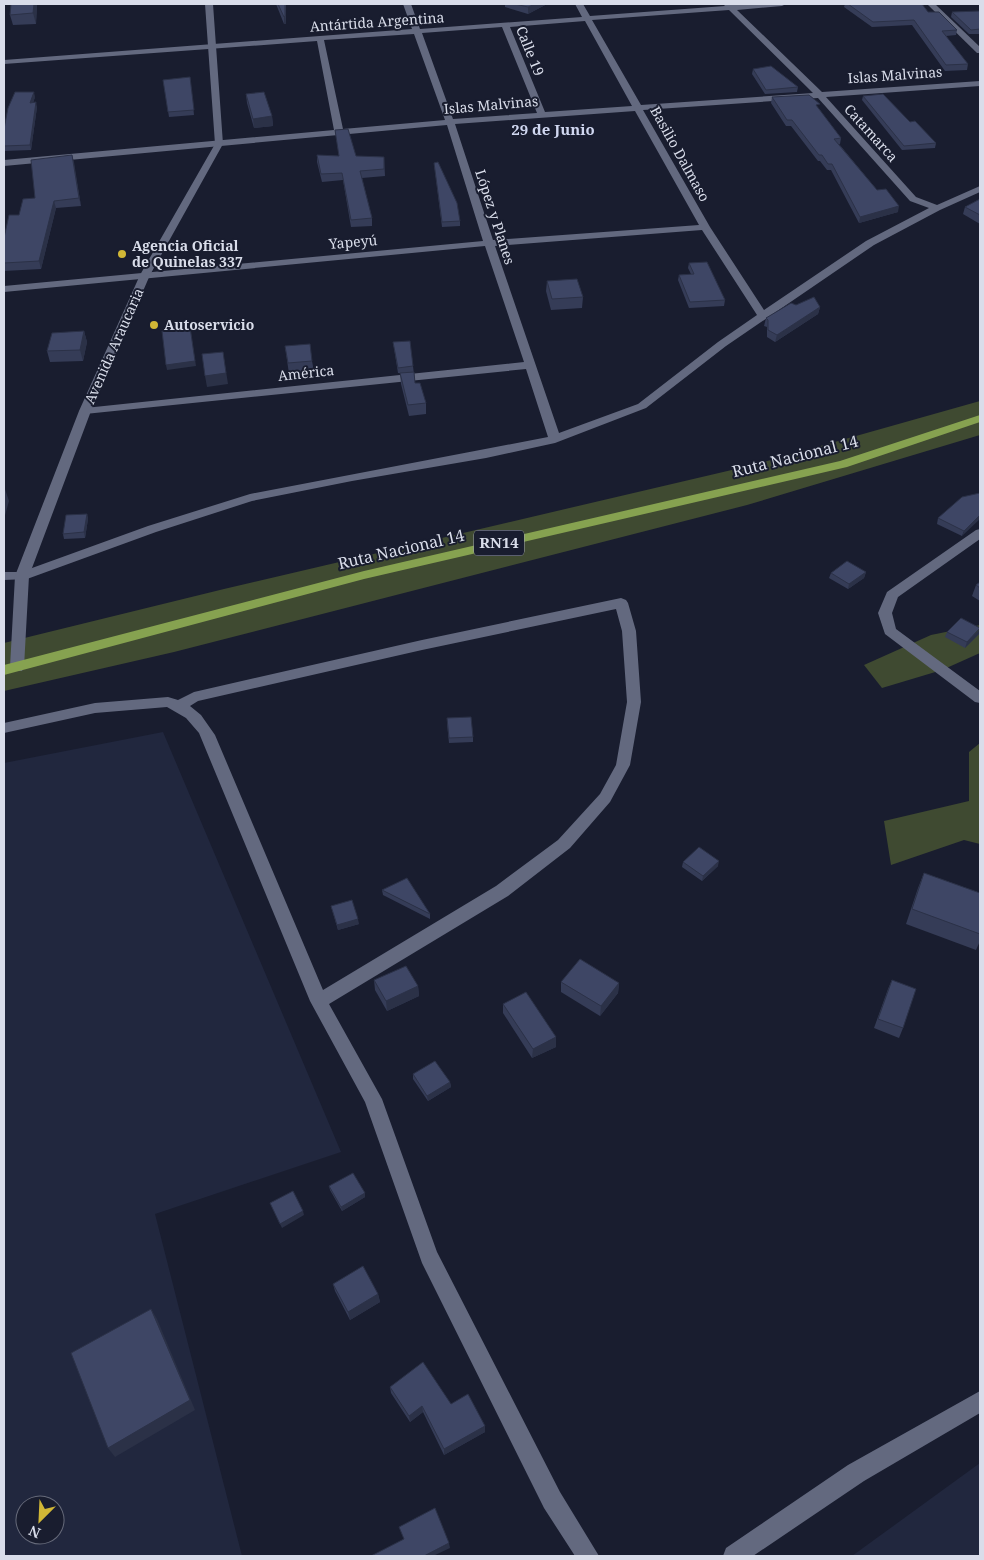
<svg xmlns="http://www.w3.org/2000/svg" width="984" height="1560" font-family="'Noto Serif',serif">
<rect width="100%" height="100%" fill="#191d2f"/>
<g fill="#21273e" fill-rule="evenodd">
<path d="M 163,732 L 341,1152 L 155,1214 L 242,1556 L 4,1556 L 4,763 ZM 25,1505 L 55,1505 L 55,1535 L 25,1535 Z"/>
<path d="M 980,1463 L 980,1556 L 852,1556 Z"/>
</g>
<g fill="#3f4a31">
<path d="M 980,401 L 980,435 L 747,505 L 174,652 L 4,691 L 4,643 L 224,589 L 753,465 Z"/>
<path d="M 980,625 L 980,653 L 942,670 L 882,688 L 864,665 L 931,635 Z"/>
<path d="M 980,743 L 980,844 L 964,840 L 891,865 L 884,821 L 969,801 L 969,752 Z"/>
</g>
<g fill="none" stroke-linecap="round" stroke-linejoin="round">
<g fill="#63697f" fill-rule="evenodd">
<path d="M 403,4 L 411,4 L 420,29 L 582,17 L 575,4 L 583,4 L 590,16 L 725,6 L 723,4 L 733,5 L 786,4 L 782,6 L 737,10 L 822,92 L 980,81 L 980,86 L 826,97 L 916,197 L 937,205 L 980,186 L 980,192 L 940,210 L 874,245 L 726,346 L 646,408 L 555,443 L 486,458 L 352,481 L 252,501 L 156,532 L 27,579 L 4,580 L 4,572 L 21,572 L 148,526 L 250,494 L 548,437 L 526,369 L 85,414 L 79,411 L 85,408 L 524,362 L 485,246 L 4,292 L 4,286 L 483,241 L 447,125 L 4,166 L 4,160 L 334,130 L 317,41 L 4,64 L 4,60 L 412,29 ZM 729,10 L 813,93 L 641,105 L 592,20 ZM 585,21 L 632,106 L 545,112 L 510,27 ZM 502,27 L 537,113 L 453,119 L 422,33 ZM 414,34 L 445,120 L 343,129 L 324,40 ZM 818,98 L 910,201 L 929,208 L 866,241 L 764,310 L 710,227 L 643,110 ZM 635,111 L 699,225 L 493,240 L 455,124 ZM 702,230 L 757,315 L 718,342 L 638,404 L 559,433 L 495,246 Z"/>
<path d="M 927,4 L 935,4 L 980,47 L 980,53 L 977,53 Z"/>
<path d="M 980,529 L 980,539 L 898,597 L 892,613 L 896,629 L 980,691 L 980,703 L 975,702 L 885,634 L 878,613 L 887,592 L 976,530 Z"/>
<path d="M 621,598 L 626,600 L 628,603 L 636,631 L 641,702 L 630,765 L 610,802 L 570,848 L 508,896 L 329,1004 L 382,1099 L 437,1252 L 560,1492 L 599,1556 L 575,1556 L 544,1508 L 422,1263 L 365,1102 L 310,1001 L 199,733 L 186,718 L 167,707 L 95,713 L 4,733 L 4,723 L 95,703 L 168,697 L 178,700 L 194,692 L 422,640 ZM 616,609 L 622,631 L 627,702 L 616,765 L 600,794 L 558,840 L 496,886 L 323,990 L 215,735 L 201,715 L 190,706 L 198,701 L 422,650 Z"/>
<path d="M 980,1391 L 980,1413 L 864,1481 L 753,1556 L 723,1556 L 726,1548 L 848,1465 Z"/>
</g>
<path fill="#63697f" fill-rule="evenodd" d="M 205,4 L 213,4 L 223,144 L 150,275 L 91,411 L 29,576 L 24,667 L 22,671 L 12,671 L 10,667 L 15,576 L 79,411 L 140,275 L 215,144 Z"/>
<path fill="#86a250" fill-rule="evenodd" d="M 980,415 L 980,422 L 847,467 L 364,579 L 4,675 L 4,665 L 364,571 L 840,461 Z"/>
</g>
<g fill="#353c57">
<path d="M 37,4 L 36,24 L 13,25 L 10,15 Z"/>
<path d="M 276,4 L 286,4 L 286,24 L 284,24 Z"/>
<path d="M 505,4 L 547,4 L 528,14 L 505,7 Z"/>
<path d="M 845,4 L 922,4 L 928,12 L 957,30 L 956,35 L 946,36 L 968,64 L 967,70 L 945,71 L 912,25 L 872,27 L 844,7 Z"/>
<path d="M 952,12 L 980,12 L 980,34 L 969,34 L 951,17 Z"/>
<path d="M 753,69 L 798,87 L 797,92 L 765,94 L 752,74 Z"/>
<path d="M 190,77 L 194,115 L 169,117 L 163,80 Z"/>
<path d="M 246,94 L 272,116 L 273,126 L 254,128 L 247,103 Z"/>
<path d="M 863,96 L 910,122 L 936,143 L 935,148 L 902,150 L 862,100 Z"/>
<path d="M 35,97 L 33,103 L 37,107 L 31,150 L 4,151 L 4,129 Z"/>
<path d="M 772,97 L 819,109 L 841,138 L 840,144 L 839,144 L 877,190 L 898,212 L 859,223 L 831,170 L 827,170 L 820,161 L 818,161 L 791,126 L 786,126 L 771,103 Z"/>
<path d="M 335,130 L 356,156 L 384,157 L 385,176 L 362,178 L 372,218 L 372,226 L 351,227 L 343,180 L 322,182 L 317,162 L 317,155 L 339,156 Z"/>
<path d="M 72,155 L 81,206 L 56,208 L 41,269 L 4,271 L 4,238 L 19,215 L 35,198 Z"/>
<path d="M 434,163 L 460,221 L 460,226 L 442,227 Z"/>
<path d="M 980,199 L 980,224 L 963,214 L 965,207 Z"/>
<path d="M 689,263 L 725,300 L 724,306 L 689,308 L 678,280 L 679,275 L 691,274 L 688,268 Z"/>
<path d="M 547,281 L 583,297 L 582,308 L 551,310 L 546,291 Z"/>
<path d="M 796,305 L 820,307 L 818,314 L 775,342 L 767,337 L 767,327 L 764,326 L 766,318 Z"/>
<path d="M 84,331 L 87,342 L 83,361 L 50,362 L 47,351 Z"/>
<path d="M 393,342 L 413,366 L 415,383 L 426,403 L 426,414 L 409,416 L 401,384 L 400,373 L 398,373 Z"/>
<path d="M 285,346 L 312,361 L 314,372 L 289,374 Z"/>
<path d="M 980,493 L 962,536 L 937,524 L 938,518 Z"/>
<path d="M 87,514 L 88,519 L 85,538 L 64,539 L 63,534 Z"/>
<path d="M 866,572 L 864,578 L 848,589 L 829,578 L 831,573 Z"/>
<path d="M 980,582 L 980,601 L 972,596 L 976,585 Z"/>
<path d="M 947,632 L 979,634 L 965,648 L 945,637 Z"/>
<path d="M 447,723 L 473,737 L 473,742 L 449,743 Z"/>
<path d="M 683,862 L 718,866 L 702,881 L 682,867 Z"/>
<path d="M 924,873 L 980,893 L 980,941 L 976,950 L 906,924 L 918,888 Z"/>
<path d="M 382,890 L 430,914 L 430,919 L 383,895 Z"/>
<path d="M 331,906 L 359,924 L 338,930 Z"/>
<path d="M 374,980 L 418,986 L 419,996 L 387,1011 L 375,990 Z"/>
<path d="M 892,980 L 903,1028 L 899,1038 L 874,1028 L 888,989 Z"/>
<path d="M 561,982 L 619,983 L 618,993 L 600,1016 L 561,992 Z"/>
<path d="M 503,1004 L 556,1047 L 532,1058 L 503,1013 Z"/>
<path d="M 413,1074 L 450,1082 L 451,1087 L 428,1101 L 413,1079 Z"/>
<path d="M 329,1186 L 365,1197 L 342,1211 L 330,1190 Z"/>
<path d="M 333,1284 L 378,1294 L 380,1302 L 350,1320 L 335,1291 Z"/>
<path d="M 390,1387 L 451,1404 L 485,1432 L 444,1455 L 423,1412 L 410,1422 L 391,1393 Z"/>
</g>
<g fill="#2b3147">
<path d="M 34,4 L 37,4 L 36,24 L 33,13 Z"/>
<path d="M 285,4 L 286,24 L 284,24 L 284,17 Z"/>
<path d="M 535,4 L 547,4 L 528,14 L 528,7 Z"/>
<path d="M 34,92 L 35,97 L 31,108 L 30,103 Z"/>
<path d="M 36,102 L 37,107 L 31,150 L 30,145 Z"/>
<path d="M 272,116 L 273,126 L 254,128 L 253,119 Z"/>
<path d="M 72,155 L 74,162 L 81,206 L 79,198 Z"/>
<path d="M 54,201 L 56,208 L 41,269 L 39,261 Z"/>
<path d="M 899,206 L 898,212 L 859,223 L 860,217 Z"/>
<path d="M 820,307 L 818,314 L 775,342 L 777,335 Z"/>
<path d="M 84,331 L 87,342 L 83,361 L 80,350 Z"/>
<path d="M 191,333 L 196,366 L 167,370 L 166,365 Z"/>
<path d="M 223,352 L 228,384 L 207,387 L 205,376 Z"/>
<path d="M 4,486 L 9,501 L 4,519 Z"/>
<path d="M 87,514 L 88,519 L 85,538 L 84,532 Z"/>
<path d="M 980,515 L 980,519 L 962,536 L 964,531 Z"/>
<path d="M 866,572 L 864,578 L 848,589 L 849,584 Z"/>
<path d="M 980,629 L 979,634 L 965,648 L 967,642 Z"/>
<path d="M 719,861 L 718,866 L 702,881 L 703,876 Z"/>
<path d="M 358,919 L 359,924 L 338,930 L 337,925 Z"/>
<path d="M 619,983 L 618,993 L 600,1016 L 601,1006 Z"/>
<path d="M 418,986 L 419,996 L 387,1011 L 386,1001 Z"/>
<path d="M 556,1037 L 556,1047 L 532,1058 L 533,1049 Z"/>
<path d="M 450,1082 L 451,1087 L 428,1101 L 427,1096 Z"/>
<path d="M 365,1193 L 365,1197 L 342,1211 L 341,1207 Z"/>
<path d="M 303,1211 L 304,1215 L 282,1228 L 280,1224 Z"/>
<path d="M 378,1294 L 380,1302 L 350,1320 L 348,1312 Z"/>
<path d="M 151,1309 L 157,1319 L 195,1410 L 115,1457 L 108,1448 Z"/>
<path d="M 422,1406 L 423,1412 L 410,1422 L 409,1416 Z"/>
<path d="M 485,1426 L 485,1432 L 444,1455 L 444,1449 Z"/>
<path d="M 449,1543 L 450,1548 L 433,1556 L 424,1556 Z"/>
</g>
<g fill="#3e4665" stroke="#2b3147">
<path d="M 11,4 L 34,4 L 33,13 L 10,15 Z"/>
<path d="M 278,4 L 285,4 L 285,16 L 284,17 Z"/>
<path d="M 515,4 L 535,4 L 528,7 Z"/>
<path d="M 848,4 L 922,4 L 928,12 L 939,12 L 957,30 L 942,31 L 968,64 L 946,65 L 914,20 L 873,22 Z"/>
<path d="M 979,11 L 980,12 L 980,29 L 971,30 L 952,12 Z"/>
<path d="M 771,66 L 798,87 L 766,90 L 753,69 Z"/>
<path d="M 190,77 L 194,110 L 168,112 L 163,80 Z"/>
<path d="M 15,92 L 34,92 L 30,103 L 36,102 L 30,145 L 4,146 L 4,129 L 8,108 Z"/>
<path d="M 264,92 L 272,116 L 253,119 L 246,94 Z"/>
<path d="M 883,94 L 910,122 L 915,121 L 936,143 L 904,146 L 863,96 Z"/>
<path d="M 809,95 L 820,104 L 816,105 L 841,138 L 834,139 L 877,190 L 886,189 L 899,206 L 860,217 L 832,164 L 828,164 L 822,155 L 819,155 L 792,120 L 787,120 L 772,97 Z"/>
<path d="M 348,129 L 356,156 L 384,157 L 384,169 L 360,171 L 372,218 L 351,220 L 342,173 L 321,174 L 317,155 L 339,156 L 335,130 Z"/>
<path d="M 72,155 L 79,198 L 54,201 L 39,261 L 4,263 L 4,238 L 9,215 L 19,215 L 23,199 L 35,198 L 31,160 Z"/>
<path d="M 438,162 L 457,203 L 460,221 L 442,222 L 434,163 Z"/>
<path d="M 980,199 L 980,215 L 965,207 Z"/>
<path d="M 707,262 L 725,300 L 690,302 L 679,275 L 694,274 L 689,263 Z"/>
<path d="M 577,279 L 583,297 L 552,299 L 547,281 Z"/>
<path d="M 814,297 L 820,307 L 777,335 L 768,330 L 768,320 L 766,318 L 791,303 L 796,305 Z"/>
<path d="M 190,327 L 195,361 L 166,365 L 162,331 Z"/>
<path d="M 84,331 L 80,350 L 47,351 L 52,333 Z"/>
<path d="M 410,341 L 413,366 L 398,368 L 393,342 Z"/>
<path d="M 310,344 L 312,361 L 288,363 L 285,346 Z"/>
<path d="M 223,352 L 226,373 L 205,376 L 202,354 Z"/>
<path d="M 414,372 L 415,383 L 420,383 L 426,403 L 408,405 L 400,373 Z"/>
<path d="M 980,493 L 980,515 L 964,531 L 938,518 L 962,497 Z"/>
<path d="M 87,514 L 84,532 L 63,534 L 66,515 Z"/>
<path d="M 847,561 L 866,572 L 849,584 L 831,573 Z"/>
<path d="M 980,582 L 980,588 L 976,585 Z"/>
<path d="M 961,618 L 980,628 L 967,642 L 947,632 Z"/>
<path d="M 471,717 L 473,737 L 449,738 L 447,718 Z"/>
<path d="M 699,847 L 719,861 L 703,876 L 683,862 Z"/>
<path d="M 924,873 L 980,893 L 980,934 L 912,909 Z"/>
<path d="M 407,878 L 430,914 L 382,890 Z"/>
<path d="M 352,900 L 358,919 L 337,925 L 331,906 Z"/>
<path d="M 580,959 L 619,983 L 601,1006 L 561,982 Z"/>
<path d="M 406,966 L 418,986 L 386,1001 L 374,980 Z"/>
<path d="M 892,980 L 916,989 L 903,1028 L 878,1019 Z"/>
<path d="M 526,992 L 556,1037 L 533,1049 L 503,1004 Z"/>
<path d="M 435,1061 L 450,1082 L 427,1096 L 413,1074 Z"/>
<path d="M 353,1173 L 365,1193 L 341,1207 L 329,1186 Z"/>
<path d="M 293,1191 L 303,1211 L 280,1224 L 270,1203 Z"/>
<path d="M 363,1266 L 378,1294 L 348,1312 L 333,1284 Z"/>
<path d="M 151,1309 L 190,1400 L 108,1448 L 71,1353 Z"/>
<path d="M 423,1362 L 451,1404 L 468,1394 L 485,1426 L 444,1449 L 422,1406 L 409,1416 L 390,1387 Z"/>
<path d="M 435,1508 L 449,1543 L 424,1556 L 371,1556 L 404,1539 L 399,1527 Z"/>
</g>
<g fill="#d1b736" stroke="#191d2f" stroke-width="2">
<circle cx="122" cy="254" r="5"/>
<circle cx="154" cy="325" r="5"/>
</g>
<g text-anchor="middle" stroke-width="4" stroke-linejoin="round" paint-order="stroke">
<g font-size="14" fill="#d9ddea" stroke="#191d2f">
<text transform="translate(377 22) rotate(-4)" y="5">Antártida Argentina</text>
<text transform="translate(530 51) rotate(68)" y="5">Calle 19</text>
<text transform="translate(895 75) rotate(-4)" y="5">Islas Malvinas</text>
<text transform="translate(491 105) rotate(-5)" y="5">Islas Malvinas</text>
<text transform="translate(871 133) rotate(48)" y="5">Catamarca</text>
<text transform="translate(680 154) rotate(61)" y="5">Basilio Dalmaso</text>
<text transform="translate(495 217) rotate(72)" y="5">López y Planes</text>
<text transform="translate(353 242) rotate(-5)" y="5">Yapeyú</text>
<text transform="translate(114 346) rotate(-66)" y="5">Avenida Araucaria</text>
<text transform="translate(306 373) rotate(-6)" y="5">América</text>
</g>
<g font-size="14" font-weight="bold" fill="#d9ddea" stroke="#191d2f" text-anchor="start">
<text x="132" y="251">Agencia Oficial<tspan x="132" dy="16">de Quinelas 337</tspan></text>
<text x="164" y="330">Autoservicio</text>
</g>
<g font-size="15" font-weight="bold" fill="#d0d7f0" stroke="#191d2f">
<text x="553" y="135">29 de Junio</text>
</g>
<rect fill="#191d2f" stroke="#9fa3b2" stroke-width="1" x="474" y="530.5" width="50" height="25" rx="4"/>
<g font-size="15" font-weight="bold" fill="#d9ddea">
<text x="499" y="548">RN14</text>
</g>
<g font-size="16" fill="#d9ddea" stroke="#191d2f">
<text transform="translate(795 456) rotate(-14)" y="6">Ruta Nacional 14</text>
<text transform="translate(401 549) rotate(-13)" y="6">Ruta Nacional 14</text>
</g>
</g>
<rect width="984" height="1560" fill="none" stroke="#d9ddea" stroke-width="10"/>
<g transform="translate(40 1520) rotate(204)"><circle r="24" fill="#191d2f" stroke="#666a7a"/>
<path d="M0-4L9 19L0 12L-9 19Z" fill="#d1b736"/>
<text y="-8" font-size="14" font-weight="bold" text-anchor="middle" fill="#d9ddea">N</text>
</g>
</svg>
